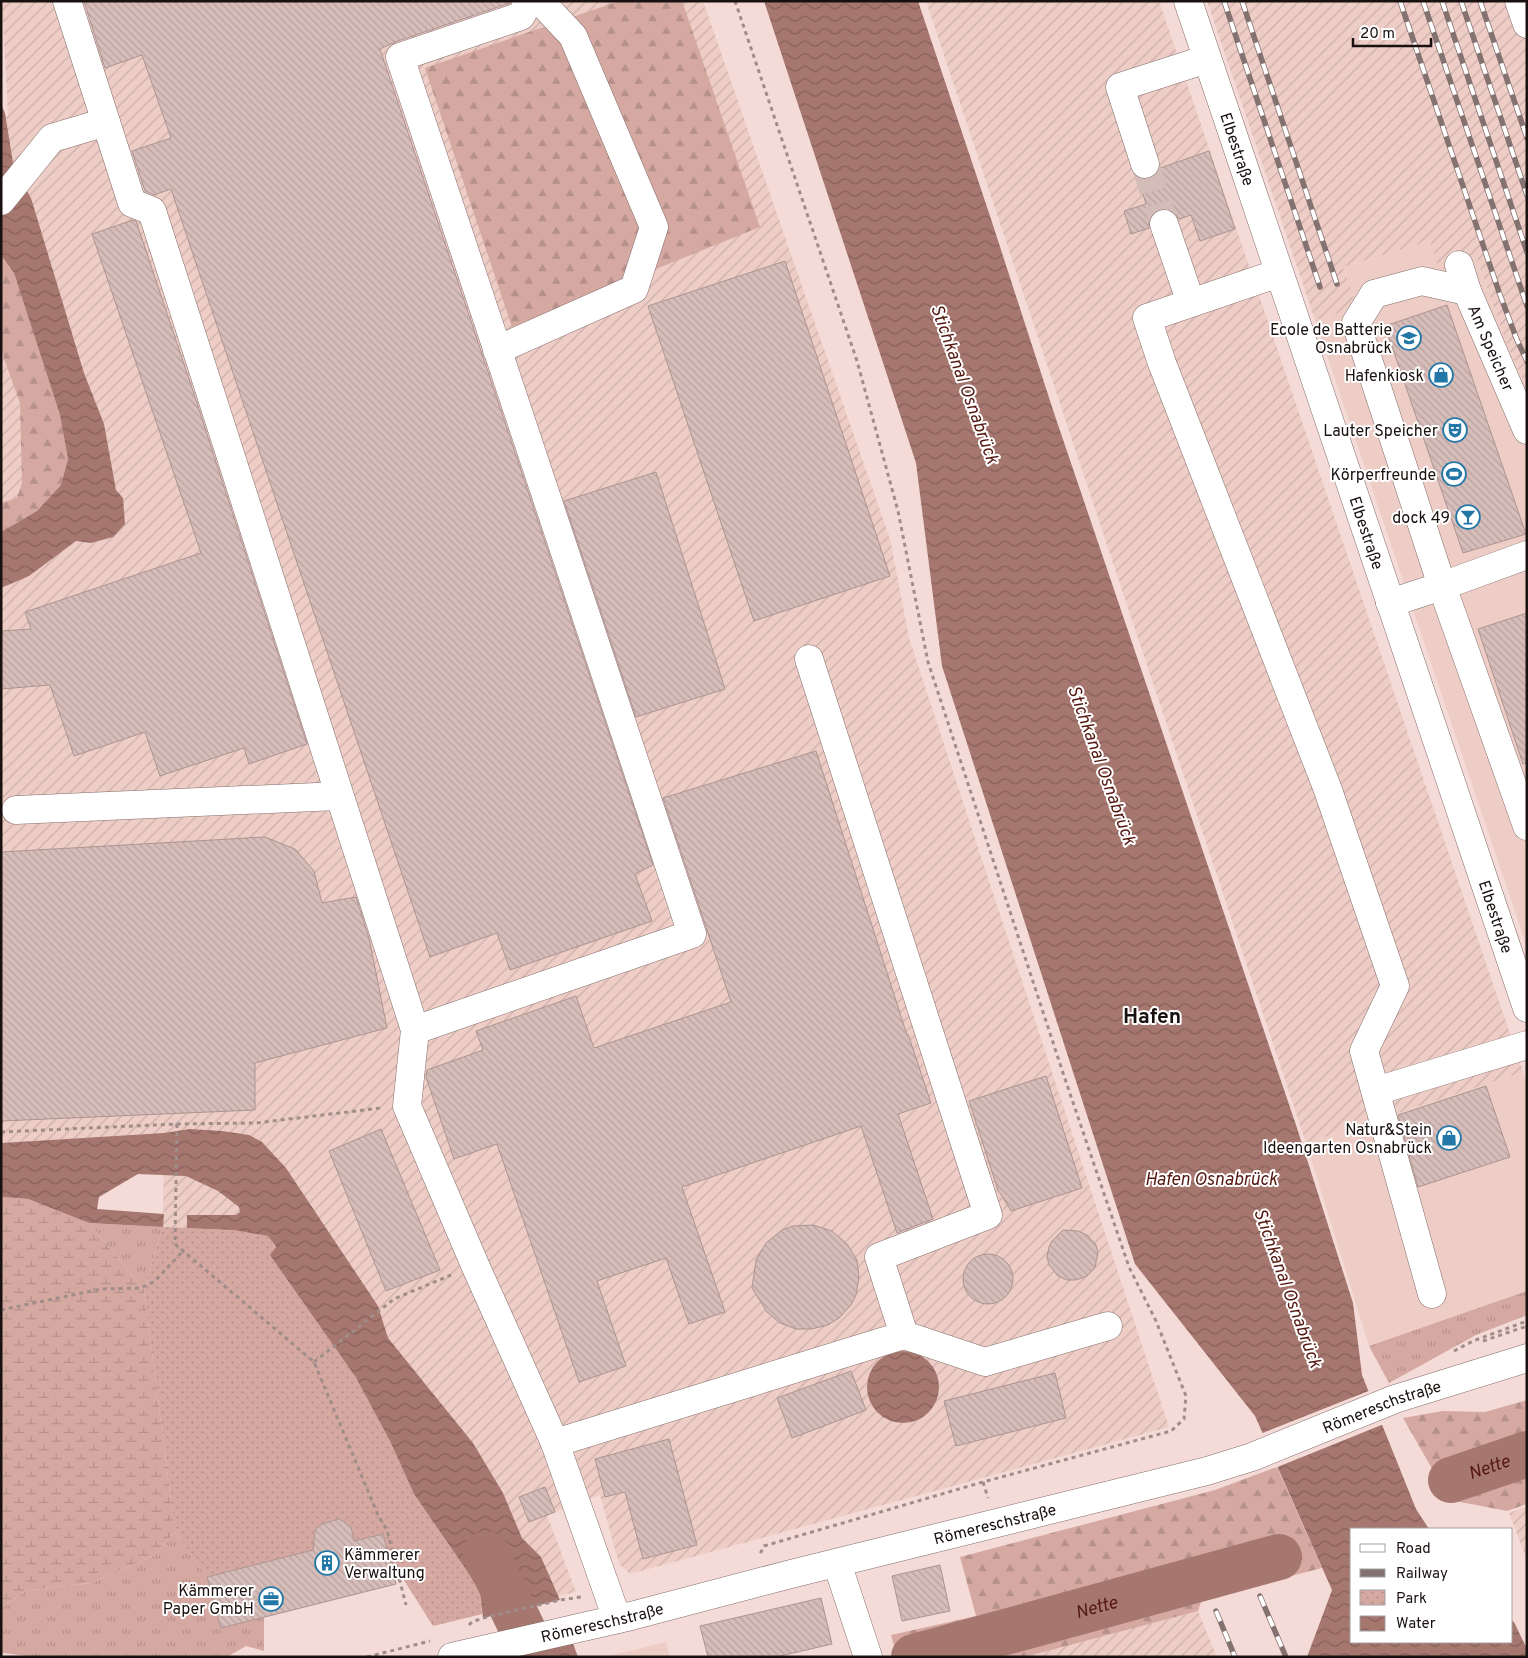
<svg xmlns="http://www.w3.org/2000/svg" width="1528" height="1658" font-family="Overpass,sans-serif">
<defs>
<pattern id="industrial-furrows" width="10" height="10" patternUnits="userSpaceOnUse" patternTransform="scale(1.25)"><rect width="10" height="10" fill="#efcdc7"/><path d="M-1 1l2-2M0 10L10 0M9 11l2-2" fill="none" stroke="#ccafaa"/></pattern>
<pattern id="grass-tufts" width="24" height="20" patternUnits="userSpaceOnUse" patternTransform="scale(1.25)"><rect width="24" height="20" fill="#d5a9a2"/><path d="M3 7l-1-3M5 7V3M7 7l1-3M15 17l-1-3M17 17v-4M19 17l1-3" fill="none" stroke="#b6908a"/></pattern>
<pattern id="forest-firs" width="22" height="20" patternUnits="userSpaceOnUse" patternTransform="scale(1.25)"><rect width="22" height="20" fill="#d5a9a2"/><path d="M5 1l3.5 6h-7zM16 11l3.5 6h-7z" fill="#b6908a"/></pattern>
<pattern id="wetland-marsh" width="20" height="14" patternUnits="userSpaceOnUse" patternTransform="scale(1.25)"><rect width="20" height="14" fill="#d5a9a2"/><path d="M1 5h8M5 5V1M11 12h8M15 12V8" fill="none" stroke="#b6908a"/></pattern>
<pattern id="park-dots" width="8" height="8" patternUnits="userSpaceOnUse" patternTransform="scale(1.25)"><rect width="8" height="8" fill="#d5a9a2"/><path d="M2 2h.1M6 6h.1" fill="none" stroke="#b6908a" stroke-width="1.8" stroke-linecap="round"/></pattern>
<pattern id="water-waves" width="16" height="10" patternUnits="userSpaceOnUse" patternTransform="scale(1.25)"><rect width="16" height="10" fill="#a6776f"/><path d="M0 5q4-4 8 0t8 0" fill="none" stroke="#86605a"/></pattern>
<pattern id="building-back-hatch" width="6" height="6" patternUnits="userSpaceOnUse" patternTransform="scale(1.25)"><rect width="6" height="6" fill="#d6bdb9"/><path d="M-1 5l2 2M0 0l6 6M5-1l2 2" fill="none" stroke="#b7a19e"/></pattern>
</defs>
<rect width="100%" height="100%" fill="#f5dbd7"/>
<g fill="#efcdc7">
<path d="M 1430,241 L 1459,265 L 1477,259 L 1506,342 L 1527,388 L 1527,947 L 1315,320 L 1357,308 L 1343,267 Z"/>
<path d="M 1523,1072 L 1527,1084 L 1527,1291 L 1369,1346 L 1306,1143 Z"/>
<path d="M 666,1642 L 670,1657 L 604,1657 Z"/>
</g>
<g fill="url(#industrial-furrows)">
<path d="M 2,1 L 703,1 L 890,539 L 909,638 L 1169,1427 L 630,1574 L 619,1564 L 600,1495 L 547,1515 L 576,1592 L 433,1626 L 402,1577 L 395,1579 L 396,1584 L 221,1628 L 207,1577 L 175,1532 L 144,1289 L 163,1227 L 164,1133 L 1,1143 L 1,119 L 8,116 Z"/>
<path d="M 926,1 L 1159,1 L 1523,1072 L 1306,1143 Z"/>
<path d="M 1207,1 L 1527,1 L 1527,388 L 1506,342 L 1477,259 L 1439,270 L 1430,241 L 1343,267 L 1357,308 L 1315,320 Z"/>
<path d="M 1527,1506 L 1527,1560 L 1509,1513 Z"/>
<path d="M 1198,1611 L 1217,1657 L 1025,1657 Z"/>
</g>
<g fill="url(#grass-tufts)">
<path d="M 89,1223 L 163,1227 L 144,1289 Z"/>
<path d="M 1527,1291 L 1527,1315 L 1476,1335 L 1389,1383 L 1369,1346 Z"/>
<path d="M 175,1532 L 207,1577 L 221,1628 L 264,1617 L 264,1651 L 246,1646 L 227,1657 L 33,1657 L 4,1653 L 1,1655 L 1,1608 L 25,1591 L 91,1583 L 155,1555 Z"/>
</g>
<g fill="url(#forest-firs)">
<path d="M 619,1 L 682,1 L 760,227 L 512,327 L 425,68 Z"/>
<path d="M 1,255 L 14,273 L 60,415 L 68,459 L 61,485 L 37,511 L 1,532 L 1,503 L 17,498 L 22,483 L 20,403 L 1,350 Z"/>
<path d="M 1527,1400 L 1527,1504 L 1507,1511 L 1450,1500 L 1403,1418 L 1443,1411 L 1485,1412 Z"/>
<path d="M 1277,1467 L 1322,1568 L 1202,1599 L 1198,1611 L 1025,1657 L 897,1657 L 891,1635 L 976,1616 L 960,1557 L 1215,1490 Z"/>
</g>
<path fill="url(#wetland-marsh)" d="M 1,1197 L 28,1199 L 89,1223 L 144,1289 L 175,1532 L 155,1555 L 91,1583 L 25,1591 L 1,1608 Z"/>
<path fill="url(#park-dots)" d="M 163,1227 L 233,1230 L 268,1236 L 355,1376 L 390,1441 L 414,1494 L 465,1568 L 480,1592 L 482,1614 L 433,1626 L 402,1577 L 395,1579 L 383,1534 L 354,1541 C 353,1537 353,1532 351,1528 C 344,1513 324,1521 315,1530 L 314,1537 L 318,1549 L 207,1577 L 175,1532 L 144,1289 Z"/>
<g fill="url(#water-waves)">
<path d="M 764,1 L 918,1 L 991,219 L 1054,413 L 1296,1125 L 1353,1303 L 1362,1375 L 1416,1509 L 1429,1529 L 1352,1529 L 1352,1642 L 1512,1642 L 1512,1621 L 1514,1622 L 1527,1649 L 1527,1657 L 1307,1657 L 1332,1590 L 1255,1416 L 1135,1264 L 942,666 L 916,463 Z"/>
<path d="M 1,104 L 5,113 L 14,169 L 31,198 L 84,373 L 104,424 L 116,490 L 123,498 L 125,524 L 113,537 L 91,543 L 76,541 L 29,576 L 1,588 L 1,532 L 37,511 L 61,485 L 68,459 L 60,415 L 14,273 L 1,255 Z"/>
<path d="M 190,1129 L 222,1131 L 249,1135 L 262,1142 L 286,1168 L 378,1306 L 388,1338 L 473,1443 L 503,1493 L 522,1538 L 541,1557 L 560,1600 L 483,1618 L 480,1592 L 465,1568 L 414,1494 L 390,1441 L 355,1376 L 270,1255 L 276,1247 L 268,1236 L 233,1230 L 187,1228 L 187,1215 L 236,1215 L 240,1212 L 239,1207 L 218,1191 L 186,1176 L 138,1174 L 99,1197 L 97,1209 L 164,1214 L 163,1227 L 89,1223 L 28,1199 L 1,1197 L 1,1143 L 164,1133 Z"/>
<circle cx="903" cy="1387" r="36"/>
<path d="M 568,1630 L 578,1657 L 499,1657 Z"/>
</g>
<path fill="#f5dbd7" d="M 1371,1390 L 1384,1424 L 1275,1468 L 1260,1434 Z"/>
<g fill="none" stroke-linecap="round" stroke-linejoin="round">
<g stroke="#a6776f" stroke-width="46">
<path id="s1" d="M 1451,1480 L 1527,1454"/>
<path d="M 486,1554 L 536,1657"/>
<path id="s2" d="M 914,1657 L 1279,1557"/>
</g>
</g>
<g fill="url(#building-back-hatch)" stroke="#ac9490">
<path d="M 84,1 L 511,1 L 510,3 L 395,42 L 380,49 L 653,865 L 635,874 L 652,921 L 510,970 L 497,933 L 430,957 L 171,189 L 154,195 L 145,191 L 132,151 L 171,138 L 142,55 L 105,68 Z"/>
<path d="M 1209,151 L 1235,229 L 1200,241 L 1191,215 L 1179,219 L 1174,212 L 1167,209 L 1159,209 L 1152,214 L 1149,221 L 1149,228 L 1131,234 L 1124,211 L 1146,204 L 1138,178 L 1142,179 L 1150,179 L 1156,175 L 1160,168 Z"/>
<path d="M 133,220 L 136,221 L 195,397 L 307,744 L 249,764 L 244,748 L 160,776 L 145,732 L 74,756 L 50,685 L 1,689 L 1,631 L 31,629 L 25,612 L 201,553 L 92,234 Z"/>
<path d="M 785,261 L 890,576 L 754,621 L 648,306 Z"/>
<path d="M 1447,305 L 1526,534 L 1463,553 L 1385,326 Z"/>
<path d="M 656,472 L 725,689 L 636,717 L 564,501 Z"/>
<path d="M 1527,613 L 1527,763 L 1523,764 L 1478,629 Z"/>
<path d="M 816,751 L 907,1035 L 908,1034 L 931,1103 L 898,1114 L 933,1219 L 897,1233 L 861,1126 L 682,1187 L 725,1312 L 689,1324 L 666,1258 L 597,1281 L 626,1366 L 579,1382 L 497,1144 L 454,1159 L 426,1077 L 427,1070 L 483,1050 L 476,1031 L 576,996 L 594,1048 L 731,1002 L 663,798 Z"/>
<path d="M 265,837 L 295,849 L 314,871 L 322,903 L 356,897 L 369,938 L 387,1028 L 255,1063 L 255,1110 L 1,1121 L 1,852 Z"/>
<path d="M 1046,1076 L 1082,1188 L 1011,1211 L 998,1190 L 969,1101 Z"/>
<path d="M 1486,1086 L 1510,1157 L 1418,1187 L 1398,1115 Z"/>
<path d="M 381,1129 L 440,1270 L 386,1291 L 329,1151 Z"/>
<path d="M 813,1225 L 832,1231 L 847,1244 L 857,1260 L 859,1277 L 856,1295 L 851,1305 L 839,1318 L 828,1325 L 811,1329 L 796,1329 L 780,1323 L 767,1312 L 752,1288 L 756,1260 L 766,1243 L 782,1230 L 793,1226 Z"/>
<path d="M 1063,1230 L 1078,1231 L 1087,1235 L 1096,1245 L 1098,1253 L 1095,1267 L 1087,1276 L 1082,1278 L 1075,1280 L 1067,1280 L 1058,1276 L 1049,1265 L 1047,1257 L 1049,1247 L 1052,1241 Z"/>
<circle cx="988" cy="1279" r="25"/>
<path d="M 851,1371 L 866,1410 L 792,1438 L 777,1398 Z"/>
<path d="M 1055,1373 L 1066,1418 L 956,1446 L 944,1401 Z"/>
<path d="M 669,1439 L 697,1545 L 643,1559 L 625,1492 L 605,1497 L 595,1459 Z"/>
<path d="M 545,1487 L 555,1512 L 529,1522 L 519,1497 Z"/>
<path d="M 338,1519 L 345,1522 L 351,1527 L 354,1541 L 383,1534 L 396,1584 L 221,1628 L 207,1577 L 313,1550 L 315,1530 L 322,1524 Z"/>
<path d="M 940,1565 L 950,1611 L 902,1621 L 892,1576 Z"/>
<path d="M 821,1598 L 832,1644 L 776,1657 L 708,1657 L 700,1626 Z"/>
</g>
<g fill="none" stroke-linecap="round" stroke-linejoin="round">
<path stroke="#d4bdb9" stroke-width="28" stroke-dasharray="28 14" stroke-linecap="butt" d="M 1145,164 L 1164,224"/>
<g stroke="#836d69" stroke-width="29">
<g id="minor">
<path d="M 67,1 L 132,203 L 152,211 L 415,1030 L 407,1106 L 475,1265 L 555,1443 L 617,1619"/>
<path id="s3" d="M 1188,1 L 1527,1008"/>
<path d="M 1519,1 L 1527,24"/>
<path d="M 1145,164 L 1120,87 L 1207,59"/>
<path d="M 1,201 L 52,138 L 106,122"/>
<path d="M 1164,224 L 1191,303"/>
<path id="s4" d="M 1459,265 L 1467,291 L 1527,430"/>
<path d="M 1279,273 L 1147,318 L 1162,363 L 1328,790 L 1395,986 L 1364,1051 L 1432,1294"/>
<path d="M 1467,291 L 1422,281 L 1374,294 L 1356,323 L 1442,586 L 1527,826"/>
<path d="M 497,350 L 634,289 L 654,227 L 573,36 L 540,1"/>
<path d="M 1390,603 L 1442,586 L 1527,555"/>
<path d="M 16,810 L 339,796"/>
<path d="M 415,1030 L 692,934 L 400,57 L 521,16 L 529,1"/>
<path d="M 1376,1091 L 1527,1045"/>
<path d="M 904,1335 L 985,1362 L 1108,1326"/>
<path d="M 555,1443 L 904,1335 L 879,1257 L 988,1215 L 809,659"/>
<path d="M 837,1563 L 868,1657"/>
</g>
</g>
<g stroke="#836d69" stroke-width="29">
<g id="major">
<path id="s5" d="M 452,1657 L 631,1616 L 791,1574 L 1207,1471 L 1252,1457 L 1395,1399 L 1527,1358"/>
</g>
</g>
<g stroke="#a08d8a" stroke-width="3" stroke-dasharray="4 4" stroke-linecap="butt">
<path d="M 735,1 L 857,361 L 898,511 L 928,662 L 1064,1076 L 1129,1267 L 1156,1321 L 1186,1396 L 1184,1419 L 1171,1431 L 983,1482 L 764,1546 L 760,1554"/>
<path d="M 177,1124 L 175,1244 L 314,1362 L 378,1515 L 387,1530 L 406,1605"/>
<path d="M 1,1132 L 177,1124 L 256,1123 L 381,1108"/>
<path d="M 1,1310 L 101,1289 L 140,1288 L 154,1282 L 183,1251"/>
<path d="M 1483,1341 L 1527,1326"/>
<path d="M 1454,1351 L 1473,1341 L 1527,1321"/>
<path d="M 314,1362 L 394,1299 L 451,1275"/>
<path d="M 983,1482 L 988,1498"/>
<path d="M 469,1625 L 472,1622 L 483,1618 L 560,1600 L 581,1597"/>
<path d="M 367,1657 L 430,1641"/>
</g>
<use href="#minor" stroke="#fff" stroke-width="28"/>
<use href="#major" stroke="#fff" stroke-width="28"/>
<g stroke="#83726f" stroke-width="5.5">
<g id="rail">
<path d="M 1224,1 L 1320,287"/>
<path d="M 1242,1 L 1337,284"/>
<path d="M 1400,1 L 1499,292 L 1517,340 L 1527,361"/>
<path d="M 1423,1 L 1527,306"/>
<path d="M 1442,1 L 1527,252"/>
<path d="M 1461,1 L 1527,195"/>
<path d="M 1480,1 L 1527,138"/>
<path d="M 1260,1596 L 1286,1657"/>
<path d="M 1216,1611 L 1235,1657"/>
</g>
</g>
<use href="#rail" stroke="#fff" stroke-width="4" stroke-dasharray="11" stroke-linecap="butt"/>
</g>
<defs>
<g id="school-ring" transform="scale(1.25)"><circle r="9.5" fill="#fff" stroke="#2377a7" stroke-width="1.5"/><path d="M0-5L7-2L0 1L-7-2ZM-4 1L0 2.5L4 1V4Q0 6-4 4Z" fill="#2377a7"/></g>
<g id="shop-ring" transform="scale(1.25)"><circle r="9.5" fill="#fff" stroke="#2377a7" stroke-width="1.5"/><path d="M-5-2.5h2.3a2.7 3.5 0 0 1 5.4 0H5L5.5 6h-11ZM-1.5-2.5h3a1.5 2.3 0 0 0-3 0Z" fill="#2377a7"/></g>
<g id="theatre-ring" transform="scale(1.25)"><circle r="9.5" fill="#fff" stroke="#2377a7" stroke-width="1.5"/><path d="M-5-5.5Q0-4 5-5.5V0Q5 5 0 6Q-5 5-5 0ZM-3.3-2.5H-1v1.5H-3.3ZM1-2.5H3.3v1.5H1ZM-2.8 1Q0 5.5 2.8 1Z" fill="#2377a7"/></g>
<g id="stadium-ring" transform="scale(1.25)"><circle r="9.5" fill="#fff" stroke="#2377a7" stroke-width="1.5"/><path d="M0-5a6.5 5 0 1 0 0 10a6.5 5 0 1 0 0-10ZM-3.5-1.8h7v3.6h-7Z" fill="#2377a7"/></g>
<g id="bar-ring" transform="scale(1.25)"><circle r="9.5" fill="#fff" stroke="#2377a7" stroke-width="1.5"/><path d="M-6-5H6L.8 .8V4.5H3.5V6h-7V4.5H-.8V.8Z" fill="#2377a7"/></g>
<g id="building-ring" transform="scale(1.25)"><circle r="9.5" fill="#fff" stroke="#2377a7" stroke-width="1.5"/><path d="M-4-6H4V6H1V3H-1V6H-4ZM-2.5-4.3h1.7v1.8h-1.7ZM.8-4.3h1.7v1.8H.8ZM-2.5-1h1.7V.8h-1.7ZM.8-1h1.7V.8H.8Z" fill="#2377a7"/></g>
<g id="office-ring" transform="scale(1.25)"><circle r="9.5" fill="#fff" stroke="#2377a7" stroke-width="1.5"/><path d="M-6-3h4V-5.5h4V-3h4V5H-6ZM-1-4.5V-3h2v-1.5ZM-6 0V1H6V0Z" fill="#2377a7"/></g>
</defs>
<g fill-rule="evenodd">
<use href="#school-ring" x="1409" y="338"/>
<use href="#shop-ring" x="1441" y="375"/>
<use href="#theatre-ring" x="1455" y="430"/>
<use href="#stadium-ring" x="1454" y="474"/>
<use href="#bar-ring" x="1468" y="517"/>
<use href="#shop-ring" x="1449" y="1138"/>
<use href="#building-ring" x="327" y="1563"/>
<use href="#office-ring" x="271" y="1599"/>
</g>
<g text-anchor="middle" stroke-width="4" stroke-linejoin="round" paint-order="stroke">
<g font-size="16" fill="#19110f" stroke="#fff">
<text dy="6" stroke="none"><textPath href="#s3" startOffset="156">Elbestraße</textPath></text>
<text dy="6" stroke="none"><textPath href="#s4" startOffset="89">Am Speicher</textPath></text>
<text dy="6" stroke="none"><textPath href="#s3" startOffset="561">Elbestraße</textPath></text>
<text dy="6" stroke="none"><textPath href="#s3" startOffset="966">Elbestraße</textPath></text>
<text dy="6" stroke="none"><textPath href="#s5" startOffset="964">Römereschstraße</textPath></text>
<text dy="6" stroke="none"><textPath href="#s5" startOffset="559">Römereschstraße</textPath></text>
<text dy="6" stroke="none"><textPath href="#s5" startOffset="154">Römereschstraße</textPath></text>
</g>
<g font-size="16" fill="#19110f" stroke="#fff" text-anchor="end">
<text x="1392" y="335">Ecole de Batterie<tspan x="1392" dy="18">Osnabrück</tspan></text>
<text x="1424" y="381">Hafenkiosk</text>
<text x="1438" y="436">Lauter Speicher</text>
<text x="1436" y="480">Körperfreunde</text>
<text x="1450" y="523">dock 49</text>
<text x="1432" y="1135">Natur&amp;Stein<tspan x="1432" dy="18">Ideengarten Osnabrück</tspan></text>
<text x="344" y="1560" text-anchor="start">Kämmerer<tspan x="344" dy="18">Verwaltung</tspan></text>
<text x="254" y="1596">Kämmerer<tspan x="254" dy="18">Paper GmbH</tspan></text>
</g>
<g font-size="18" font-style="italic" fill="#541811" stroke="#fff">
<text transform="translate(965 384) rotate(70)" y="6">Stichkanal Osnabrück</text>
<text transform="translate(1102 765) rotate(70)" y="6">Stichkanal Osnabrück</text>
<text x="1211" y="1185">Hafen Osnabrück</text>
<text transform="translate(1288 1288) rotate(70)" y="6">Stichkanal Osnabrück</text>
<text dy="6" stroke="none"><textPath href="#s1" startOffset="40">Nette</textPath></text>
<text dy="6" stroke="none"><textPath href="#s2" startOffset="189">Nette</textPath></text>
</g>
<g font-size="21" font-weight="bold" fill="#19110f" stroke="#fff">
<text x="1152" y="1023">Hafen</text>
</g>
</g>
<rect width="1528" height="1658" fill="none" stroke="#19110f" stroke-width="5"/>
<rect x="1350" y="1528" width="162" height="115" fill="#ffffff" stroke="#a3a09f"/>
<rect x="1360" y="1544" width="25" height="8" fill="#ffffff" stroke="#a3a09f"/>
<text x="1396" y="1553" font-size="15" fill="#19110f">Road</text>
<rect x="1360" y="1569" width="25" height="8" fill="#83726f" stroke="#a3a09f"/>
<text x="1396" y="1578" font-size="15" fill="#19110f">Railway</text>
<rect x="1360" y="1590" width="25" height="15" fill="url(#park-dots)" stroke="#a3a09f"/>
<text x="1396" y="1603" font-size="15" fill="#19110f">Park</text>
<rect x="1360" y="1616" width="25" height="15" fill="url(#water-waves)" stroke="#a3a09f"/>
<text x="1396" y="1628" font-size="15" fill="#19110f">Water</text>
<path d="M1353 38v8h78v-8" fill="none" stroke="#19110f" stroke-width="2.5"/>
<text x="1360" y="38" font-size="15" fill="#19110f" stroke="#ffffff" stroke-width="4" paint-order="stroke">20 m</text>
</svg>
